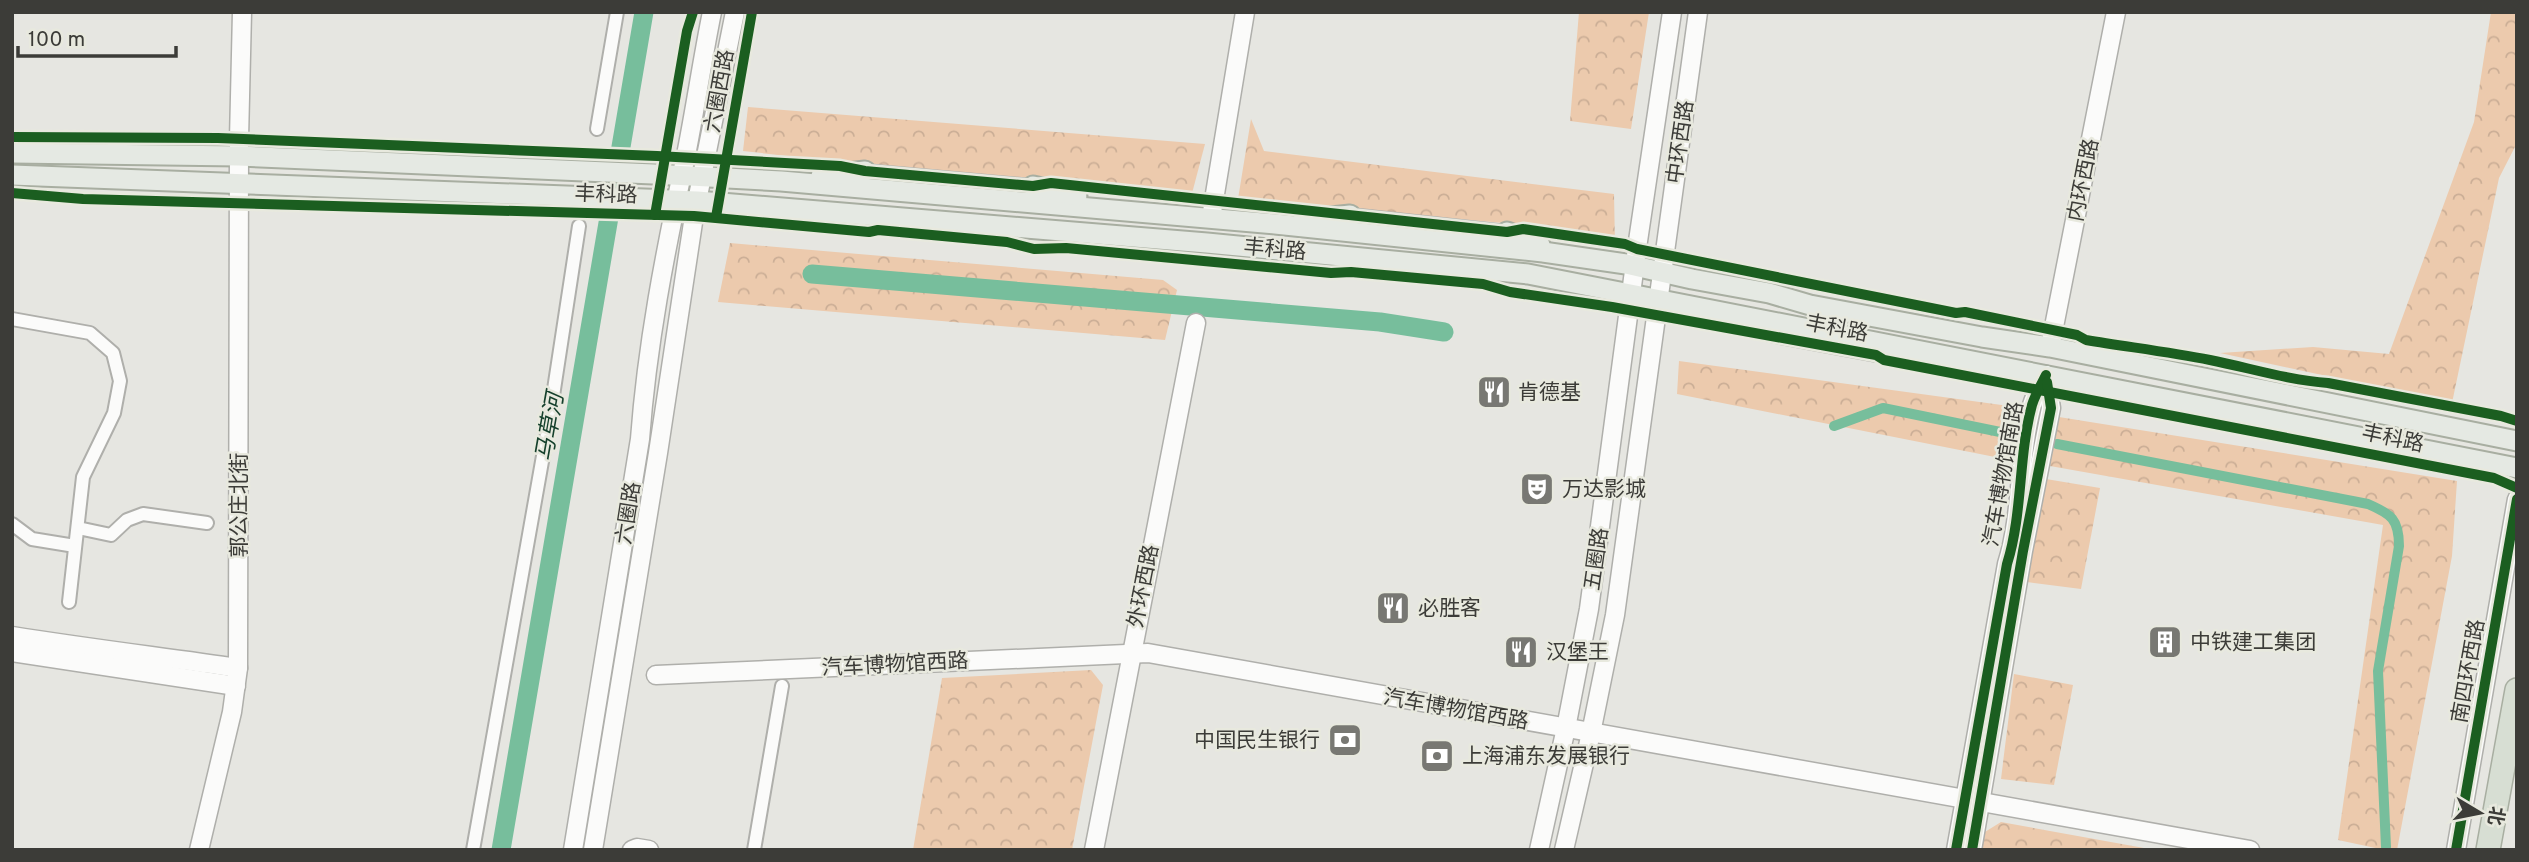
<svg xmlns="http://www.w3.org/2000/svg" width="2529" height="862" font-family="Overpass,'Noto Sans SC',sans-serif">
<defs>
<pattern id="park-crowns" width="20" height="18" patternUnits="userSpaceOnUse" patternTransform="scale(1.75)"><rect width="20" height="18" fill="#eccaad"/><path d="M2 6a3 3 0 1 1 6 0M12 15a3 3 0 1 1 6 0" fill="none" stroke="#cbae96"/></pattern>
</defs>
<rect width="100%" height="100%" fill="#e6e6e1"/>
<g fill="url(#park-crowns)">
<path d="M 1579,12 L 1649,12 L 1631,129 L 1570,121 Z"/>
<path d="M 2491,12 L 2517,12 L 2517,143 L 2499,178 L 2452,403 L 2220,353 L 2313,347 L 2389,354 L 2474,122 Z"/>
<path d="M 748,107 L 1205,144 L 1190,201 L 743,151 Z"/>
<path d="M 1251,119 L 1264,151 L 1614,194 L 1615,244 L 1503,223 L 1238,199 Z"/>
<path d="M 730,243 L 1163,280 L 1177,290 L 1165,340 L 718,302 Z"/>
<path d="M 1679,361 L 2009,406 L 1995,457 L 1677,394 Z"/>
<path d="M 2059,417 L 2457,481 L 2452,556 L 2397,850 L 2385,850 L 2338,840 L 2383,525 L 2050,466 Z"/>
<path d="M 2040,478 L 2100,488 L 2081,589 L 2027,582 Z"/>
<path d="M 1091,670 L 1103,685 L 1072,850 L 913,850 L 942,678 Z"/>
<path d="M 2014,674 L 2073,685 L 2054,785 L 2001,779 Z"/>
<path d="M 2001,822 L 2155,850 L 1979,850 L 1980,835 Z"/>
</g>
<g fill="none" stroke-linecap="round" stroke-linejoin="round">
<g stroke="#77be9c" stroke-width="10">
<path d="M 1834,426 L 1883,408 L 2005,433"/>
<path d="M 2057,444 L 2368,504 C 2391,514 2399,519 2399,546 L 2378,671 L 2386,847"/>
</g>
<g stroke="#77be9c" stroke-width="19">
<path d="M 812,274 L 1380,322 L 1444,332"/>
<path d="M 501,850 L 644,12"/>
</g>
<g stroke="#afafab" stroke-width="16">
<g id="street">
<path d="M 597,129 L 617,12"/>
<path d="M 865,171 L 1033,186"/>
<path d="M 1350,215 L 1507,232"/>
<path d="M 12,319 L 90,333 L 113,353 L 120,381 L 114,413 L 83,477 L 69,602"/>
<path d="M 1770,335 L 1876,355"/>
<path d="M 12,524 L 32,539 L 75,546"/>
<path d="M 78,528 L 111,535 L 127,520 L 143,514 L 207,523"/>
<path d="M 473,850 L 549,422 L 579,226"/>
<path d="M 754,850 L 782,686"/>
</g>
</g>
<g stroke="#afafab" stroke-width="21">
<g id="secondary">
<path d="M 1211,218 L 1245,12"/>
<path d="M 2050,347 L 2116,12"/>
<path d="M 12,636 C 87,648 162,657 238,668"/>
<path d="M 12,652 L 236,686"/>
<path d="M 656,675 L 1148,653 L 2250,850"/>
<path d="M 199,850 L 232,712 L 238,668 L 239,139 L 242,12"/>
<path d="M 573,850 L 640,439 C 647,345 665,252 685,160 C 695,111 702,61 712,12"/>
<path d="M 593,850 L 658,453 L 694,216 L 735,12"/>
<path d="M 632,850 L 637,848 L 649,850"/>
<path d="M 1094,850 L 1196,323"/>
<path d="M 1539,850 L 1566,728 L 1589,609 L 1638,241 L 1672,12"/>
<path d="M 1564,850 L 1591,733 L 1615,615 L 1698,12"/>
<path d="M 1956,850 L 2007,564 C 2023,513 2018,457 2032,405 C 2035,395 2041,385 2046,375"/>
<path d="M 1972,850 L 2023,551 L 2051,408 L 2046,375"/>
<path d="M 2456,850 L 2517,499"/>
</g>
</g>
<g stroke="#a8aea1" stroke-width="23">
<g id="primary">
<path d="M 12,153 L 239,156 L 653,174 L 781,181 L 1275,224 L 1543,252 L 1626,264 L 1692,279 L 1769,293 L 1810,305 L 1982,337 L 2050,347 L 2517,441"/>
<path d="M 12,175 L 697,201 L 1207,243 L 1528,274 L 2517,468"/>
<path d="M 821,176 L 865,171"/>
<path d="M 1033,186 L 1077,196"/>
<path d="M 1303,220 L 1350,215"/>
<path d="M 1507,232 L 1540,245"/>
</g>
</g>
<g stroke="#a8aea1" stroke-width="26">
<path id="highway" d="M 2488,850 L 2517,690"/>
</g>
<use href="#street" stroke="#fbfbfa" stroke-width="12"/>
<use href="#secondary" stroke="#fbfbfa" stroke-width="18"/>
<use href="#primary" stroke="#e5e9e3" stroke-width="19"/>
<use href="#highway" stroke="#d7ded3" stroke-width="23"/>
<g stroke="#e8e9de" stroke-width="15">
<g id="cycleway">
<path d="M 12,137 L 218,138 L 657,156 L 840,166 L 865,171 L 1033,186 L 1051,183 L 1507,232 L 1523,229 L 1625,244 L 1637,249 L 1956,313 L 1965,312 L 2077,335 L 2086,340 C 2128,347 2169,352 2210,360 C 2250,368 2288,380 2328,383 L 2501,416 L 2517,421"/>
<path d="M 12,193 L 83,199 L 694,216 L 869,232 L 878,230 L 1007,242 L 1034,249 L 1066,248 L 1331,273 L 1351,272 L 1483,284 L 1510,292 L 1612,307 L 1876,355 L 1884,360 L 2494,478 L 2517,488"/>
<path d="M 655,215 L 687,31 L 693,12"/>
<path d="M 716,217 L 752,12"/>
<path d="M 1956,850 L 2007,564 C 2023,513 2018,457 2032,405 C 2035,395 2041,385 2046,375"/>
<path d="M 1972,850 L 2023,551 L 2051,408 L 2047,382"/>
<path d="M 2456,850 L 2517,499"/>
</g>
</g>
<use href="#cycleway" stroke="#1b5e20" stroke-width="10"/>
</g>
<defs>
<g id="restaurant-square" transform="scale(1.75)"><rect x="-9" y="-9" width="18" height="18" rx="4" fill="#787873" stroke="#e8e9de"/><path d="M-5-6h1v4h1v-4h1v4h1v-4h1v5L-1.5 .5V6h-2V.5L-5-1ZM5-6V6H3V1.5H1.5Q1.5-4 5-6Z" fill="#fff"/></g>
<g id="theatre-square" transform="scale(1.75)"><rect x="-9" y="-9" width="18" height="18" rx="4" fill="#787873" stroke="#e8e9de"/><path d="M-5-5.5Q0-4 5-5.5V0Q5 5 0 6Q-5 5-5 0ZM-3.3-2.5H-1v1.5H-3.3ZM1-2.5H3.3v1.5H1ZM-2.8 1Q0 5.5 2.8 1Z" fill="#fff"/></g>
<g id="building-square" transform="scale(1.75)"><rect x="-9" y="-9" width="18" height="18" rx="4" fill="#787873" stroke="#e8e9de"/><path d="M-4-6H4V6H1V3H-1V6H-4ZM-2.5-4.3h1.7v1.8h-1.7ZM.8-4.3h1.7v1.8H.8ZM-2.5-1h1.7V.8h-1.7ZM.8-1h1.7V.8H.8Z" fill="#fff"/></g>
<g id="bank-square" transform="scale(1.75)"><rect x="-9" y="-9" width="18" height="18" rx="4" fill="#787873" stroke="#e8e9de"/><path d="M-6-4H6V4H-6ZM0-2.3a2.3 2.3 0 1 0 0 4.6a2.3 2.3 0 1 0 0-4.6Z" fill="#fff"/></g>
</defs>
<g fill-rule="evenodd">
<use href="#restaurant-square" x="1494" y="392"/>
<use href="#theatre-square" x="1537" y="489"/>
<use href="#restaurant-square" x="1393" y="608"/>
<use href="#building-square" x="2165" y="642"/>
<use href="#restaurant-square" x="1521" y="652"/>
<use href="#bank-square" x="1345" y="740"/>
<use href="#bank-square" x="1437" y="756"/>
</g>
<g text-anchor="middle" stroke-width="5" stroke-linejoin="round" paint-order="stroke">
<g font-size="21" fill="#3c3c38" stroke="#e8e9de">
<text transform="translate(719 91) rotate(-80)" y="7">六圈西路</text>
<text transform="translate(1680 142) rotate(-82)" y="7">中环西路</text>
<text transform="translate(2083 180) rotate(-79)" y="7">内环西路</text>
<text transform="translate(606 194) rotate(2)" y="7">丰科路</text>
<text transform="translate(1275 249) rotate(5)" y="7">丰科路</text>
<text transform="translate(1837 328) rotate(11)" y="7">丰科路</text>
<text transform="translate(2393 438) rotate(12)" y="7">丰科路</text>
<text transform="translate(2003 474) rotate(-80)" y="7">汽车博物馆南路</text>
<text transform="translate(239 505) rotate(-90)" y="7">郭公庄北街</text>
<text transform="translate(628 513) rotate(-81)" y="7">六圈路</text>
<text transform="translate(1596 559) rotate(-82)" y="7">五圈路</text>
<text transform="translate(1143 586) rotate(-79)" y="7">外环西路</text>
<text transform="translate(895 664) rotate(-3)" y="7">汽车博物馆西路</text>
<text transform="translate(2468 671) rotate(-80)" y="7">南四环西路</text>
<text transform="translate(1456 709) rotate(10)" y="7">汽车博物馆西路</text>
</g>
<g font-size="21" fill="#3c3c38" stroke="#e8e9de" text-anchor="start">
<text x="1518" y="399">肯德基</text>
<text x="1562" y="496">万达影城</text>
<text x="1418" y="615">必胜客</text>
<text x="2190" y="649">中铁建工集团</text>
<text x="1546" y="659">汉堡王</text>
<text x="1320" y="747" text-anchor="end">中国民生银行</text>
<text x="1462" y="763">上海浦东发展银行</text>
</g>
<g font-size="23" font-style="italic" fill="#15402c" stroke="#e8e9de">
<text transform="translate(549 427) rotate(-80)" y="8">马草河</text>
</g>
</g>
<rect width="2529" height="862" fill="none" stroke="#3c3c38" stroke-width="28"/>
<g transform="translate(2480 813) rotate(100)" stroke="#e8e9de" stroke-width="5" paint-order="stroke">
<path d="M0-5L12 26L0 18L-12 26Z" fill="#3c3c38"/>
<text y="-10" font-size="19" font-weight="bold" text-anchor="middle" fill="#3c3c38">北</text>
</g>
<path d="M18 46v10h158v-10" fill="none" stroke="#3c3c38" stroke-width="3.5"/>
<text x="28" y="46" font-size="21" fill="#3c3c38" stroke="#e8e9de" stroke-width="5" paint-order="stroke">100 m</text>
</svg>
